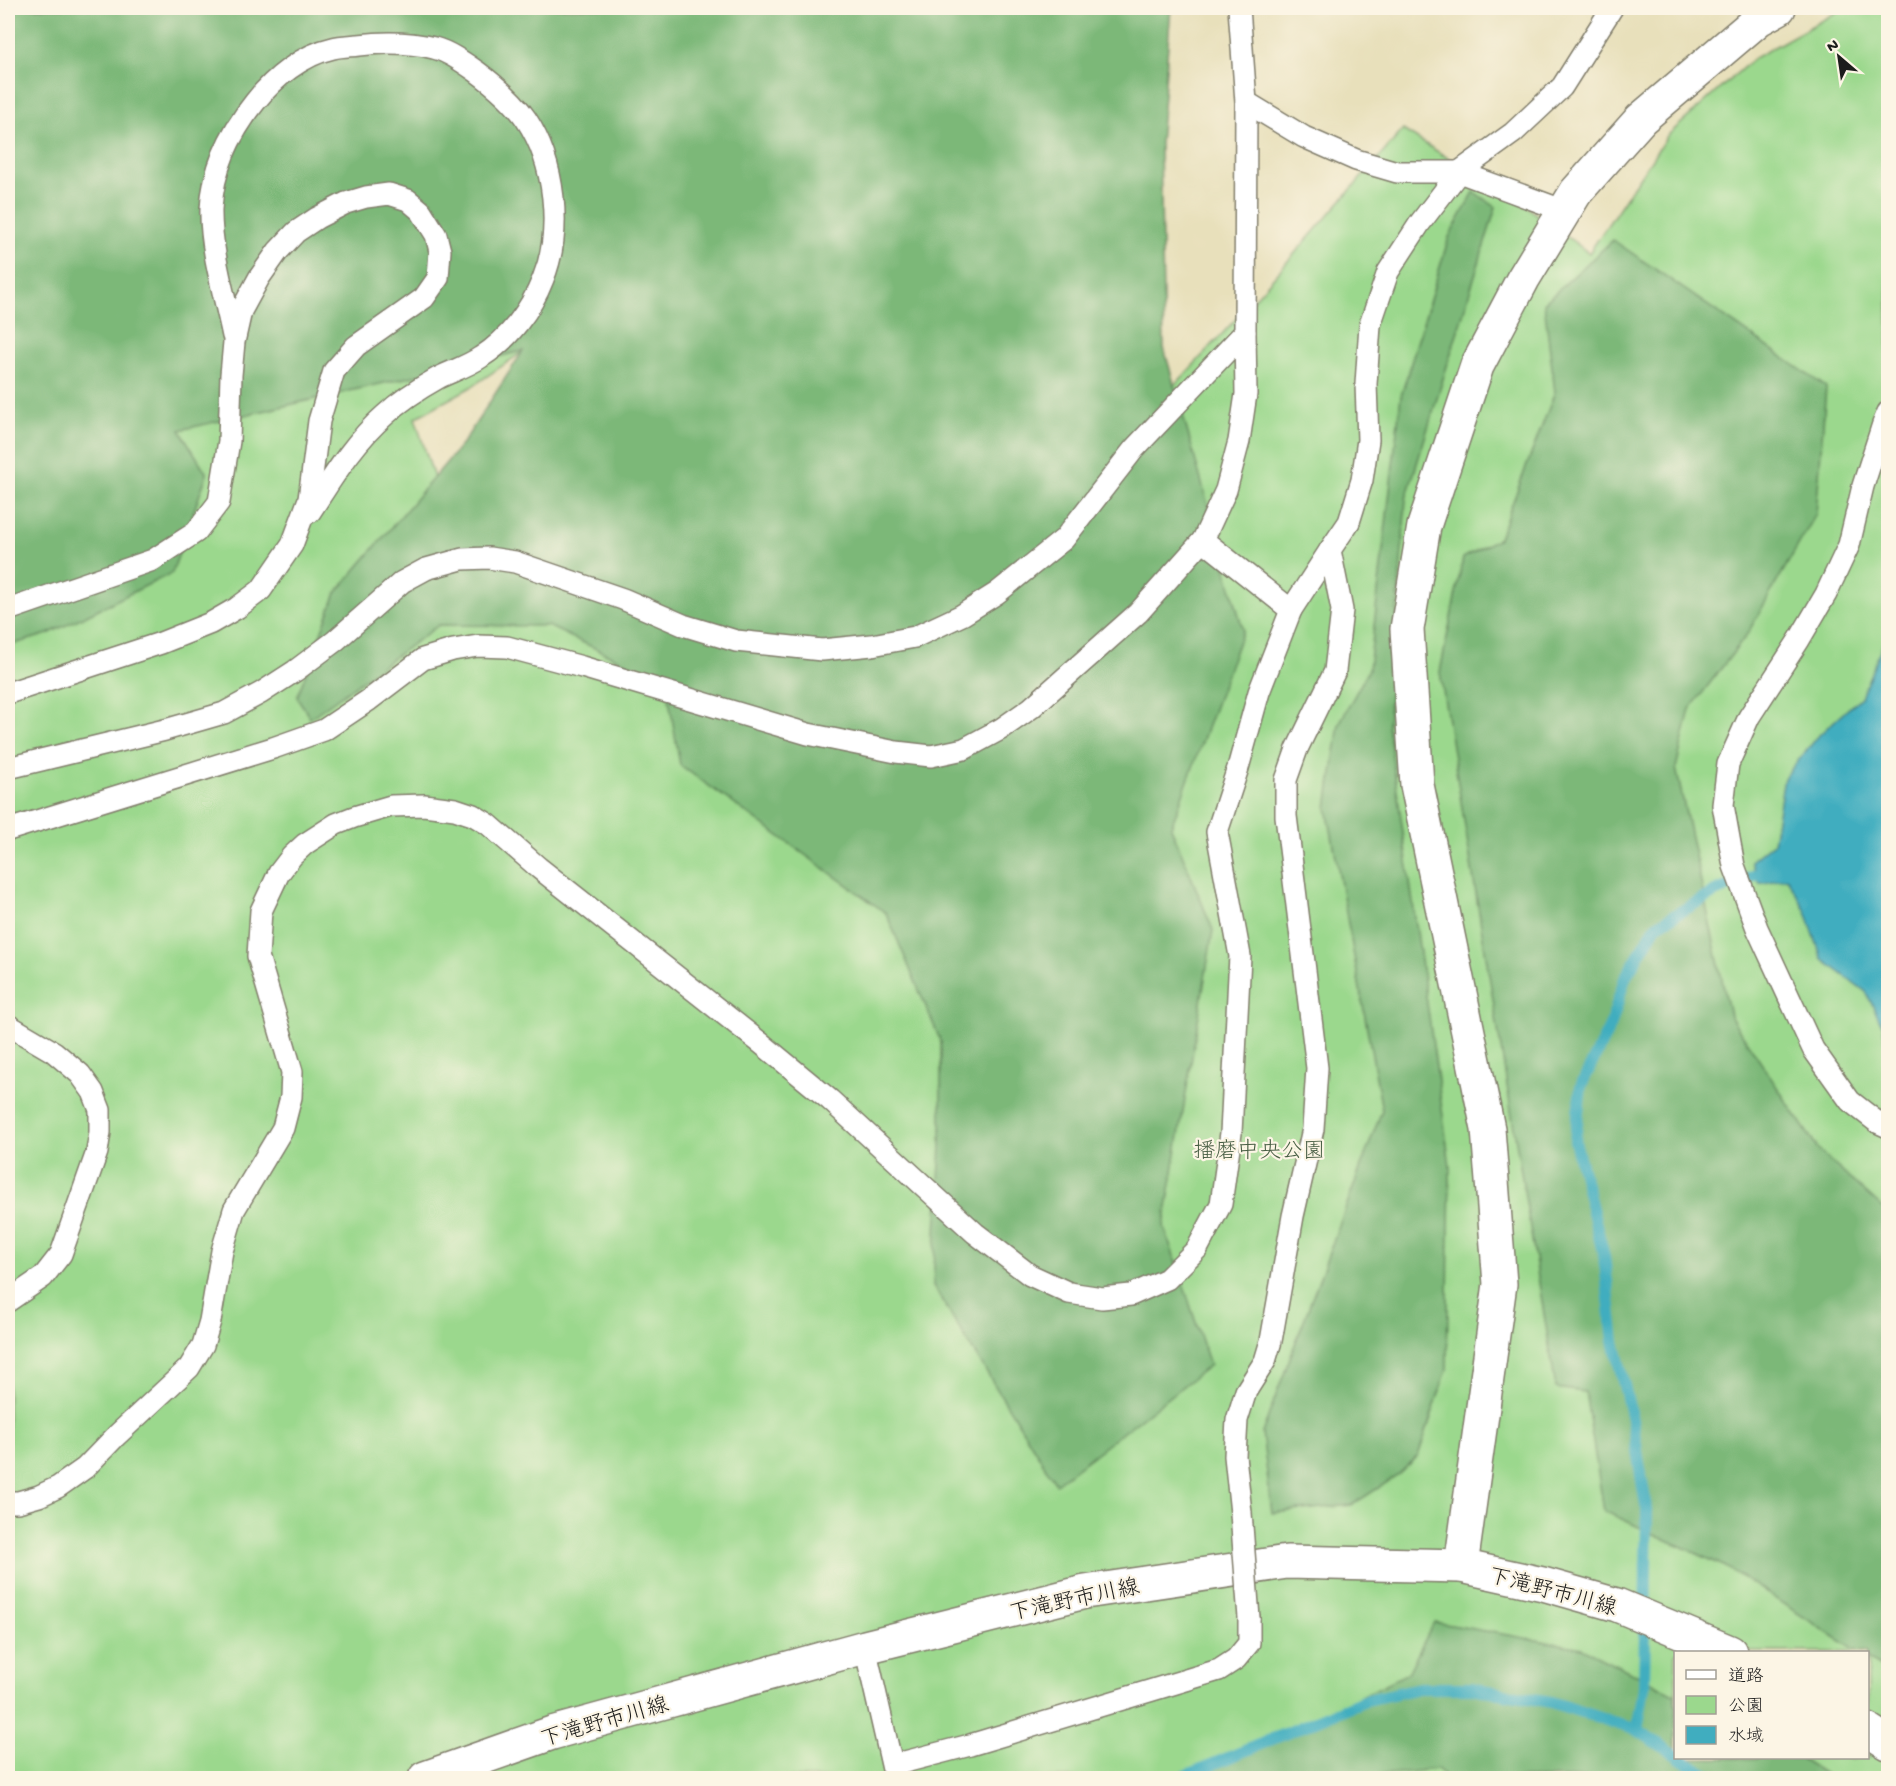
<svg xmlns="http://www.w3.org/2000/svg" width="1896" height="1786" font-family="'Gochi Hand','Klee One',sans-serif">
<rect width="100%" height="100%" fill="#fcf5e5"/>
<filter id="ink" filterUnits="userSpaceOnUse"><feTurbulence type="fractalNoise" baseFrequency=".0167" numOctaves="2"/><feDisplacementMap in="SourceGraphic" scale="12" xChannelSelector="R" yChannelSelector="G"/><feConvolveMatrix kernelMatrix="1 2 1 2 8 2 1 2 1" color-interpolation-filters="sRGB"/></filter>
<filter id="wash" filterUnits="userSpaceOnUse"><feTurbulence type="fractalNoise" baseFrequency=".008" numOctaves="4" result="noise"/><feDisplacementMap in="SourceGraphic" scale="24" xChannelSelector="R" yChannelSelector="G"/><feGaussianBlur stdDeviation="1.35" result="paint"/><feColorMatrix in="noise" values="0 0 0 0 0 0 0 0 0 0 0 0 0 0 0 0 0 1.4 0 .05"/><feComposite in="paint" operator="in"/></filter>
<g filter="url(#wash)">
<rect width="100%" height="100%" fill="#e8e0bb"/>
<path fill="#9bd88d" stroke="#5c7a54" stroke-width="1.5" fill-rule="evenodd" d="M 1844,8 L 1888,8 L 1888,1778 L 8,1778 L 8,575 L 190,323 L 524,351 L 471,387 L 415,418 L 454,541 L 1126,436 C 1222,338 1312,234 1403,130 L 1527,207 L 1589,253 L 1667,136 L 1754,58 ZM 1676,1652 L 1868,1652 L 1868,1758 L 1676,1758 Z"/>
<g fill="#7cb878" stroke="#4c6a4a" stroke-width="1.5">
<path d="M 8,8 L 1171,8 L 1160,144 L 1164,348 L 1243,630 L 1171,827 L 1213,930 L 1164,1226 L 1210,1365 L 1056,1484 L 933,1286 L 941,1145 L 941,1042 L 886,913 L 680,765 L 666,682 L 548,626 L 439,625 L 310,718 L 297,697 L 336,593 L 463,443 L 523,351 L 180,430 L 207,474 L 172,573 L 48,634 L 8,646 Z"/>
<path d="M 1474,192 L 1496,207 L 1406,499 L 1388,726 L 1450,1166 L 1447,1369 L 1418,1456 L 1397,1476 L 1352,1505 L 1272,1513 L 1262,1433 L 1382,1110 L 1327,808 L 1339,724 L 1369,669 L 1401,396 L 1449,237 Z"/>
<path d="M 1613,240 L 1826,387 L 1816,514 L 1746,636 L 1690,709 L 1676,768 L 1730,1016 L 1820,1152 L 1888,1213 L 1888,1667 L 1885,1670 L 1868,1659 L 1868,1652 L 1858,1652 L 1726,1567 L 1604,1511 L 1585,1392 L 1556,1388 L 1440,672 L 1463,558 L 1499,538 L 1555,392 L 1544,303 Z"/>
<path d="M 1434,1622 L 1582,1648 L 1675,1694 L 1676,1758 L 1800,1758 L 1831,1778 L 1446,1778 L 1438,1769 L 1380,1775 L 1372,1778 L 1196,1778 L 1408,1673 Z"/>
</g>
<path fill="#40adbf" stroke="#2e646e" stroke-width="1.5" d="M 1888,632 L 1888,1058 L 1883,1027 L 1866,992 L 1822,959 L 1806,911 L 1787,878 L 1760,884 L 1751,861 L 1773,843 L 1784,778 L 1820,734 L 1861,697 Z"/>
<g fill="none" stroke-linecap="round" stroke-linejoin="round">
<g stroke="#40adbf" stroke-width="12">
<path d="M 1637,1730 L 1644,1688 L 1647,1512 L 1632,1420 L 1614,1341 L 1604,1256 L 1575,1141 L 1581,1086 L 1611,1024 L 1625,978 L 1656,926 L 1715,892 L 1772,868"/>
<path d="M 1680,1758 L 1713,1778"/>
<path d="M 1180,1778 L 1363,1701 L 1419,1688 L 1471,1688 L 1551,1702 L 1637,1730 L 1676,1755"/>
</g>
</g>
</g>
<g filter="url(#ink)">
<g fill="none" stroke-linecap="round" stroke-linejoin="round">
<g stroke="#827e6c" stroke-width="24">
<g id="lane">
<path d="M 1246,102 L 1304,137 L 1356,160 L 1397,172 L 1459,172 L 1565,211"/>
<path d="M 233,336 C 225,297 210,248 211,209 C 213,168 230,133 255,102 C 274,78 302,55 333,48 C 341,46 351,46 359,45 C 384,42 409,42 434,48 C 449,52 463,62 476,71 C 495,85 513,100 526,119 C 555,163 563,230 543,279 C 531,310 509,339 481,357 C 468,366 452,371 438,378 C 420,388 400,401 385,415 C 353,443 333,477 310,512"/>
<path d="M 1888,412 L 1883,424 L 1863,486 L 1849,545 L 1826,594 L 1799,640 L 1749,717 L 1728,764 L 1723,805 L 1734,866 L 1757,928 L 1813,1049 L 1850,1101 L 1877,1122 L 1888,1127"/>
<path d="M 1203,540 L 1226,490 L 1239,441 L 1246,394 L 1245,332"/>
<path d="M 8,610 L 153,560 L 196,532 L 219,502 L 229,441 L 231,375 L 234,342 L 241,311 L 259,278 L 278,251 L 296,232 L 317,218 L 346,203 L 366,197 L 389,194 L 408,200 L 421,211 L 436,235 L 440,251 L 438,278 L 424,298 L 356,346 L 334,371 L 319,421 L 309,499 L 292,545 L 261,590 L 237,608 L 211,623 L 161,643 L 8,693"/>
<path d="M 1291,610 L 1330,550"/>
<path d="M 8,768 L 165,730 L 224,713 L 261,693 L 295,671 L 335,641 L 402,582 L 426,569 L 462,559 L 489,558 L 515,562 L 623,599 L 683,625 L 736,641 L 822,650 L 872,645 L 915,637 L 962,615 L 997,593 L 1064,539 L 1134,449 L 1245,332 L 1246,102 L 1239,8"/>
<path d="M 8,830 L 273,748 L 324,730 L 369,700 L 423,659 L 453,650 L 478,646 L 507,647 L 582,667 L 808,734 L 896,752 L 931,756 L 964,749 L 1001,729 L 1031,708 L 1138,613 L 1203,540 L 1291,610 L 1259,692 L 1238,768 L 1217,832 L 1240,956 L 1231,1133 L 1221,1204 L 1197,1249 L 1167,1279 L 1131,1295 L 1102,1298 L 1069,1293 L 1030,1275 L 975,1233 L 830,1100 L 762,1044 L 539,868 L 488,824 L 473,815 L 455,809 L 424,805 L 391,806 L 354,817 L 336,824 L 305,844 L 292,856 L 279,873 L 261,911 L 258,956 L 292,1072 L 291,1097 L 283,1128 L 234,1210 L 222,1251 L 210,1321 L 203,1345 L 189,1368 L 117,1435 L 85,1468 L 58,1487 L 39,1496 L 18,1502 L 8,1502"/>
<path d="M 8,1025 L 54,1052 L 80,1074 L 93,1092 L 100,1110 L 100,1132 L 97,1152 L 61,1254 L 43,1277 L 8,1301"/>
<path d="M 1241,1513 L 1235,1456 L 1237,1420 L 1246,1391 L 1265,1361 L 1271,1341 L 1293,1216 L 1313,1129 L 1317,1068 L 1286,816 L 1286,780 L 1297,749 L 1335,671 L 1342,610 L 1330,550 L 1349,522 L 1362,480 L 1368,440 L 1366,384 L 1370,325 L 1388,272 L 1420,223 L 1459,172 L 1513,133 L 1562,87 L 1612,8"/>
<path d="M 865,1647 L 895,1778"/>
<path d="M 893,1765 L 970,1745 L 1219,1670 L 1236,1659 L 1249,1643 L 1249,1618"/>
</g>
</g>
<g stroke="#827e6c" stroke-width="36">
<path id="street" d="M 1461,1566 L 1500,1284 L 1488,1129 L 1417,785 L 1407,629 L 1424,526 L 1477,366 L 1523,279 L 1576,192 L 1641,119 L 1759,19 L 1779,8"/>
</g>
<g stroke="#827e6c" stroke-width="36">
<g id="secondary">
<path d="M 1868,1730 L 1888,1743"/>
<path d="M 425,1778 L 552,1733 L 865,1647 L 1085,1592 L 1287,1562 L 1461,1566 L 1543,1584 L 1617,1605 L 1730,1652"/>
</g>
</g>
<use href="#lane" stroke="#fff" stroke-width="21"/>
<use href="#street" stroke="#fff" stroke-width="33"/>
<use href="#secondary" stroke="#fff" stroke-width="33"/>
<g stroke="#827e6c" stroke-width="24" stroke-linecap="butt">
<path id="lane-bridge" d="M 1241,1513 L 1249,1618"/>
</g>
<use href="#lane-bridge" stroke="#fff" stroke-width="21"/>
</g>
</g>
<g text-anchor="middle" stroke-width="4.5" stroke-linejoin="round" paint-order="stroke">
<g font-size="22" fill="#485e44" stroke="#fcf5e5">
<text x="1259" y="1157">播磨中央公園</text>
</g>
<g font-size="22" fill="#1c1c1c" stroke="#fcf5e5">
<text transform="translate(1553 1590) rotate(15)" y="8">下滝野市川線</text>
<text transform="translate(1074 1598) rotate(-12)" y="8">下滝野市川線</text>
<text transform="translate(604 1720) rotate(-16)" y="8">下滝野市川線</text>
</g>
</g>
<rect width="1896" height="1786" fill="none" stroke="#fcf5e5" stroke-width="30"/>
<rect x="1674" y="1651" width="195" height="108" fill="#fcf5e5" stroke="#a29e95" stroke-width="1.5"/>
<rect x="1686" y="1670" width="30" height="9" fill="#ffffff" stroke="#a29e95" stroke-width="1.5"/>
<text x="1728" y="1681" font-size="18" fill="#1c1c1c">道路</text>
<rect x="1686" y="1696" width="30" height="18" fill="#9bd88d" stroke="#a29e95" stroke-width="1.5"/>
<text x="1728" y="1711" font-size="18" fill="#1c1c1c">公園</text>
<rect x="1686" y="1726" width="30" height="18" fill="#40adbf" stroke="#a29e95" stroke-width="1.5"/>
<text x="1728" y="1741" font-size="18" fill="#1c1c1c">水域</text>
<g transform="translate(1839 57) rotate(331)" stroke="#fcf5e5" stroke-width="4.5" paint-order="stroke">
<path d="M0-4.5L10 22L0 15L-10 22Z" fill="#1c1c1c"/>
<text y="-9" font-size="16" font-weight="bold" text-anchor="middle" fill="#1c1c1c">N</text>
</g>
</svg>
